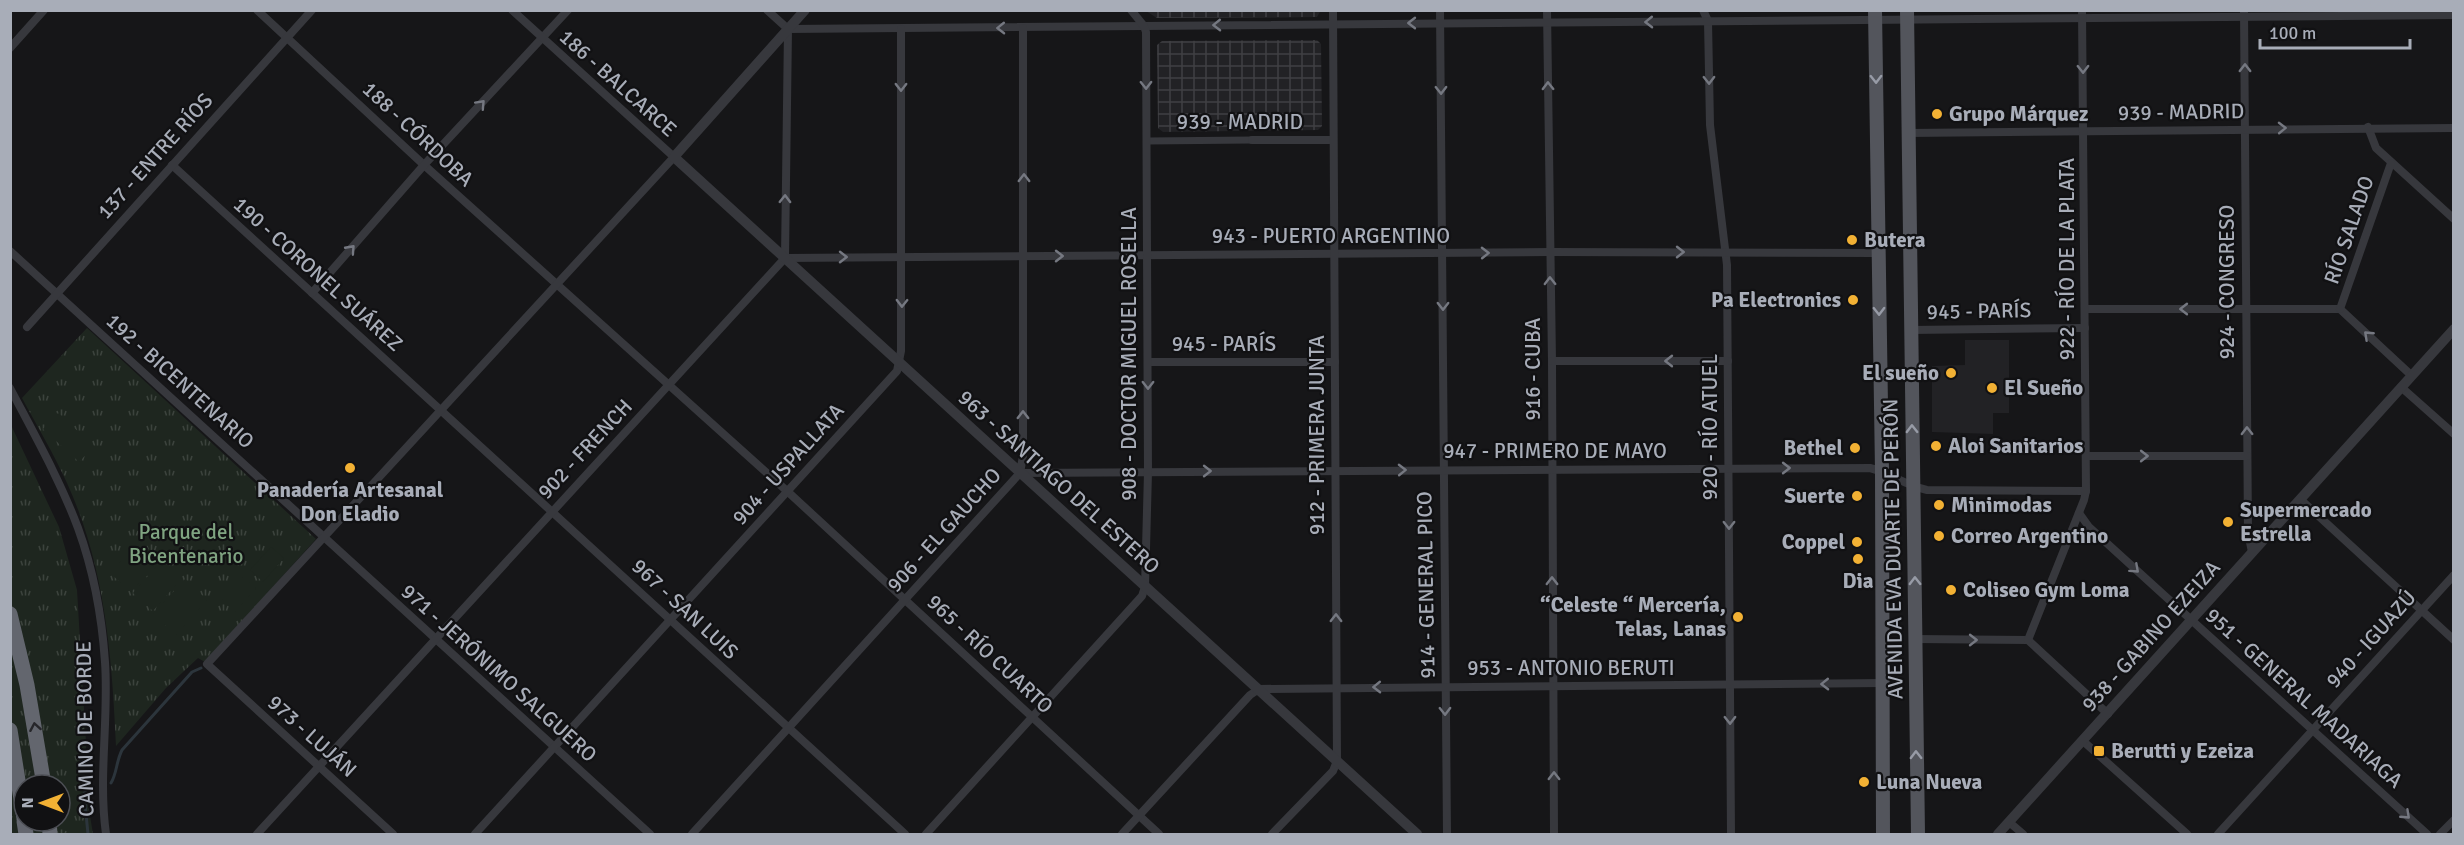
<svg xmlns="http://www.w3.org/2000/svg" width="2464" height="845" font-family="Signika,sans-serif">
<defs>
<pattern id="industrial-grid" width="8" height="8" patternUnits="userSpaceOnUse" patternTransform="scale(1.5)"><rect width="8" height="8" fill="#222225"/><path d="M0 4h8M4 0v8" fill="none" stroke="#3f3f43"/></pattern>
<pattern id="grass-tufts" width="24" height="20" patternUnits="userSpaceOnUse" patternTransform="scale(1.5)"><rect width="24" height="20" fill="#1e261f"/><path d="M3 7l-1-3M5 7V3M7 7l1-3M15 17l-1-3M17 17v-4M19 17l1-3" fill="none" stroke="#3c433d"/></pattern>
</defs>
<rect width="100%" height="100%" fill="#161618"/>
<path fill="#222225" d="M 1965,340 L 2009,340 L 2009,413 L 1993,413 L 1993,434 L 1932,432 L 1932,366 L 1965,365 Z"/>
<g fill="url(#industrial-grid)">
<path d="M 1321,10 L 1317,17 L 1157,18 L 1146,11 Z"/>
<path d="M 1317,40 L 1321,44 L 1322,126 L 1318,130 L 1163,132 L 1158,128 L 1157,45 L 1162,41 Z"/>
</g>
<g fill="url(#grass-tufts)" fill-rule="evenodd">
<path d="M 87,328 L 316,539 L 205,662 L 198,658 L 166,688 L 116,746 C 112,656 105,566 67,483 C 54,454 37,426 22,398 Z"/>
<path d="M 10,423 L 59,527 L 77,590 L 86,743 L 85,786 L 93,834 L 11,834 ZM 24,785 L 60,785 L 60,821 L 24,821 Z"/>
</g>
<g fill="#1e261f">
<path d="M 58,413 L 94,446 L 79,462 L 43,429 Z"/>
<path d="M 139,541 L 160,559 L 131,592 L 110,573 Z"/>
<path d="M 271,547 L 284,558 L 263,582 L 250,570 Z"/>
<path d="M 162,560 L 182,578 L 153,611 L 133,593 Z"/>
<path d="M 243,577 L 256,588 L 235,612 L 222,600 Z"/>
<path d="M 185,579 L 207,600 L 176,635 L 153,614 Z"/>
</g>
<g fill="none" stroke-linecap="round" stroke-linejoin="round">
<g stroke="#2c353c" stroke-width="3">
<path d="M 111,783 C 117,773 116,762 122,750 L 192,672 L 201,668"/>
<path d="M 88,786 L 84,794 L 88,834"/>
</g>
<path stroke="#37383d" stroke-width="7" d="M 1147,141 L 1252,140"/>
<g stroke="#37383d" stroke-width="8">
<path d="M 257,10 L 424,165 L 787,491 L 1159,834"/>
<path d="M 767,10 L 788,29"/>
<path d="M 1440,10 L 1447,834"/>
<path d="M 1547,10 L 1552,361 L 1554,834"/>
<path d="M 1703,10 L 1708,21 L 1710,125 L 1727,265 L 1731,834"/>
<path d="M 2244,10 L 2248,533 L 2252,552"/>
<path d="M 788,29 L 2454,15"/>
<path d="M 10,48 L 44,10"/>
<path d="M 2368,127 L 2376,148 L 2454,219"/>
<path d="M 1908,133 L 2454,128"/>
<path d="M 1252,140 L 1333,140"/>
<path d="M 172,165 L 905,834"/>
<path d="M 10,251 L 650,834"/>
<path d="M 785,258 L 1550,252 L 1878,253"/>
<path d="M 312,293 L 424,165 L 568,10"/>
<path d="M 2085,309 L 2340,309 L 2411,375"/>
<path d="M 2340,309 L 2391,163"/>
<path d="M 27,327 L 312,10"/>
<path d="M 1910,330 L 2085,328"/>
<path d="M 1552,361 L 1728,361"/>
<path d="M 1148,362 L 1335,362"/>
<path d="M 2401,387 L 2454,434"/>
<path d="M 10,388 C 34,434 60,480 78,528 C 93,569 102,618 105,662 C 109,719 98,777 106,834"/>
<path d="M 2086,456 L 2247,456"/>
<path d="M 1020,473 L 1870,468 C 1890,473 1906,486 1927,490 L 2086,491"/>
<path d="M 2300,499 L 2454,640"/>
<path d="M 2079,513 L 2089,527 L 2427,834"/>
<path d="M 1915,639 L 2028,640 L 2108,714"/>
<path d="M 2028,640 L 2084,500 L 2086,491 L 2082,10"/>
<path d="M 2083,741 L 2187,834"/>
<path d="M 2009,822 L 2023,834"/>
<path d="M 257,834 L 785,258 L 788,29"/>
<path d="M 393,834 L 207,664 L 674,157 L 512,10"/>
<path d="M 475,834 L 897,371 L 901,351 L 901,29"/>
<path d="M 692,834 L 1020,473 L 1023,456 L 1023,28"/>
<path d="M 926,834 L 1142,596 L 1145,587 L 1148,472 L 1146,32 L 1144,26 L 1131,10"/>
<path d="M 1122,834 L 1250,695 L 1259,689 L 1883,683"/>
<path d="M 1272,834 L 1333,771 L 1337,761 L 1333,10"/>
<path d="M 2218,834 L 2454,575"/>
<path d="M 2440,834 L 2454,820"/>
</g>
<g stroke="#37383d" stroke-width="10">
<path d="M 805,10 L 674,157 L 1417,834"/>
<path d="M 1998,834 L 2454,329"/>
</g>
<g stroke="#53555c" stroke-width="14">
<path d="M 1875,10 L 1882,471 L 1883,834"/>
<path d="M 1907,10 L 1918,834"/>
</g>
<g stroke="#63666e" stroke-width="15">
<path d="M 10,614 L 27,685 L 44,785"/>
<path d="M 10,730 L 24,818"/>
<path d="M 24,821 L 26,834"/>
<path d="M 49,821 L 50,834"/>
</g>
</g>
<defs><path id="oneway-chevron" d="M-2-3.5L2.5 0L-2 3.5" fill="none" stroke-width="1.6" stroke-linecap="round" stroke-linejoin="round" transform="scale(1.5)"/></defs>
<g stroke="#757881">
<use href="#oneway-chevron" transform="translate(1649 22) rotate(179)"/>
<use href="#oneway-chevron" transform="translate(1412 23) rotate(180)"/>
<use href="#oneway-chevron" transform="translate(1217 25) rotate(179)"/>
<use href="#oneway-chevron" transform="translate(1001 28) rotate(179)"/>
<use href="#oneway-chevron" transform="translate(2245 68) rotate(-90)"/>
<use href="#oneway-chevron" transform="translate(2083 69) rotate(89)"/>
<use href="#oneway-chevron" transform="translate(1709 80) rotate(89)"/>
<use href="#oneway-chevron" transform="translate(1146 85) rotate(89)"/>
<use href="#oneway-chevron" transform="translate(1548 86) rotate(-91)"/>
<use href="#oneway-chevron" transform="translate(901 87) rotate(90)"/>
<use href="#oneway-chevron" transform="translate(1441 90) rotate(89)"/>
<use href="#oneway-chevron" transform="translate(481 104) rotate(-47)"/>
<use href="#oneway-chevron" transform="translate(2282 128) rotate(-1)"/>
<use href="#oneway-chevron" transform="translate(1024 178) rotate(-90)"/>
<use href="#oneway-chevron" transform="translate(785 199) rotate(-89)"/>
<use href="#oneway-chevron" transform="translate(351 249) rotate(-48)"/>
<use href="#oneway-chevron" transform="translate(1680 252)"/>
<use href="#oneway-chevron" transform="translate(1485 253) rotate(-1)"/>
<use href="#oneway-chevron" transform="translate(1059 256)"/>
<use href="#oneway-chevron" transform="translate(843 257)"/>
<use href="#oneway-chevron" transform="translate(1550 281) rotate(-91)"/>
<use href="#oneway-chevron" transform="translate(902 303) rotate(91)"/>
<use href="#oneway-chevron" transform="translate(1443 306) rotate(90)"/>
<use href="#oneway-chevron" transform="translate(2184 309) rotate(180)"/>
<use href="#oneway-chevron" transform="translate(2368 335) rotate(-137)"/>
<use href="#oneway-chevron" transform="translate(1669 361) rotate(180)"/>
<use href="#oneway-chevron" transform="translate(1148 385) rotate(90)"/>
<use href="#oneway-chevron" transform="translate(1023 415) rotate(-90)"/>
<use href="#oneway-chevron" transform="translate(2247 431) rotate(-91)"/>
<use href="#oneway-chevron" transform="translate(2144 456)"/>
<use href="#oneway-chevron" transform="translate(1786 468)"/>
<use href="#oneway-chevron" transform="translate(1402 470) rotate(-1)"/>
<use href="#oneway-chevron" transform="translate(1207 471)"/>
<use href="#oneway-chevron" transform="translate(1729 525) rotate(90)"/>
<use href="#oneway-chevron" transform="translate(2135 569) rotate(42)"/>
<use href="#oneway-chevron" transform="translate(1552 581) rotate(-90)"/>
<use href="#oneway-chevron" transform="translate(1336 618) rotate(-90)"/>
<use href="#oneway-chevron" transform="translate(1973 640)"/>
<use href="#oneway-chevron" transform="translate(1825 684) rotate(179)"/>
<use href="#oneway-chevron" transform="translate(1377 687) rotate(179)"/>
<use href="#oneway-chevron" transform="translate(1445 711) rotate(89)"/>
<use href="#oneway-chevron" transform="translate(1730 720) rotate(89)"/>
<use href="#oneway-chevron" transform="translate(1554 776) rotate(-90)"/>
<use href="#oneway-chevron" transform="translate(2406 815) rotate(43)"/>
</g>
<g stroke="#979ba6">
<use href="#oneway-chevron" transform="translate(1876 79) rotate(89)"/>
<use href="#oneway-chevron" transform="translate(1879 311) rotate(89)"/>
<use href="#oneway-chevron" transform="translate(1912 429) rotate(-91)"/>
<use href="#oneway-chevron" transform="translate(1915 581) rotate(-91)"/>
<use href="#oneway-chevron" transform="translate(1916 755) rotate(-91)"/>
</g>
<use stroke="#26262a" href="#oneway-chevron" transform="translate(35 727) rotate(-100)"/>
<g fill="#f2b134" stroke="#111113" stroke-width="2">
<circle cx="1937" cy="114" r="6"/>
<circle cx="1852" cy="240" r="6"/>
<circle cx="1853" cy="300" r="6"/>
<circle cx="1951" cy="373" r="6"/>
<circle cx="1992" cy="388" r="6"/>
<circle cx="1936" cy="446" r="6"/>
<circle cx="1855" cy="448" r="6"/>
<circle cx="350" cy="468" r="6"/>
<circle cx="1857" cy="496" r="6"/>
<circle cx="1939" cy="505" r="6"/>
<circle cx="2228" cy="522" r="6"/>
<circle cx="1939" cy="536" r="6"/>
<circle cx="1857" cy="542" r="6"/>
<circle cx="1858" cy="559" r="6"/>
<circle cx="1951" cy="590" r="6"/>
<circle cx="1738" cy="617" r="6"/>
<rect x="2093" y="745" width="12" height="12" rx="3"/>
<circle cx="1864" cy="782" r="6"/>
</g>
<g text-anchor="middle" stroke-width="4.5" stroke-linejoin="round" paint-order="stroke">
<g font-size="21" fill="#a8adb8" stroke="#111113">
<text transform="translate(618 83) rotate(42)" y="7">186 - BALCARCE</text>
<text transform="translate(2181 112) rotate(-1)" y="7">939 - MADRID</text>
<text x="1240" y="129">939 - MADRID</text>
<text transform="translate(418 134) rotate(43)" y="7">188 - CÓRDOBA</text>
<text transform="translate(155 156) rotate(-48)" y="7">137 - ENTRE RÍOS</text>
<text transform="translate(2349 230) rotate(-71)" y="7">RÍO SALADO</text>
<text x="1331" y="243">943 - PUERTO ARGENTINO</text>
<text transform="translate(2067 259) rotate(-90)" y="7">922 - RÍO DE LA PLATA</text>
<text transform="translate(318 274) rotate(42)" y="7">190 - CORONEL SUÁREZ</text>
<text transform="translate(2227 282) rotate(-90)" y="7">924 - CONGRESO</text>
<text transform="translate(1979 311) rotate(-1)" y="7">945 - PARÍS</text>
<text x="1224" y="351">945 - PARÍS</text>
<text transform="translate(1129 354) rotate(-90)" y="7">908 - DOCTOR MIGUEL ROSELLA</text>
<text transform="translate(1533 369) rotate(-90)" y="7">916 - CUBA</text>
<text transform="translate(180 381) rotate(42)" y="7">192 - BICENTENARIO</text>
<text transform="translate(1710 427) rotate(-90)" y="7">920 - RÍO ATUEL</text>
<text transform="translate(1317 435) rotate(-90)" y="7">912 - PRIMERA JUNTA</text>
<text transform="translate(585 449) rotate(-47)" y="7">902 - FRENCH</text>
<text x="1555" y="458">947 - PRIMERO DE MAYO</text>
<text transform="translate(788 464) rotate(-48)" y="7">904 - USPALLATA</text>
<text transform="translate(1059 482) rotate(42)" y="7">963 - SANTIAGO DEL ESTERO</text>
<text transform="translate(944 530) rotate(-48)" y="7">906 - EL GAUCHO</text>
<text transform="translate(1893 549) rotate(-91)" y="7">AVENIDA EVA DUARTE DE PERÓN</text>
<text transform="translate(1426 585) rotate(-91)" y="7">914 - GENERAL PICO</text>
<text transform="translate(685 609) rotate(43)" y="7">967 - SAN LUIS</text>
<text transform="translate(2151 636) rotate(-48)" y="7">938 - GABINO EZEIZA</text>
<text transform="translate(2371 639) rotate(-48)" y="7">940 - IGUAZÚ</text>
<text transform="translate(990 654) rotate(43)" y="7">965 - RÍO CUARTO</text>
<text x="1571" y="675">953 - ANTONIO BERUTI</text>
<text transform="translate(499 673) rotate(42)" y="7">971 - JERÓNIMO SALGUERO</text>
<text transform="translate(2304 698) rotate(42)" y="7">951 - GENERAL MADARIAGA</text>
<text transform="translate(85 729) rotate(-91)" y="7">CAMINO DE BORDE</text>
<text transform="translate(312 736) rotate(42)" y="7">973 - LUJÁN</text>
</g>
<g font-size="21" font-weight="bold" fill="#a8adb8" stroke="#111113" text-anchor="start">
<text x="1949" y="121">Grupo Márquez</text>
<text x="1864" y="247">Butera</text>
<text x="1841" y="307" text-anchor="end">Pa Electronics</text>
<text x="1939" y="380" text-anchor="end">El sueño</text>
<text x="2004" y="395">El Sueño</text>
<text x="1948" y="453">Aloi Sanitarios</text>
<text x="1843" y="455" text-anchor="end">Bethel</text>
<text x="350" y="497" text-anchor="middle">Panadería Artesanal<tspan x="350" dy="24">Don Eladio</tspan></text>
<text x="1845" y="503" text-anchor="end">Suerte</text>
<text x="1951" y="512">Minimodas</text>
<text x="2240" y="517">Supermercado<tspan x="2240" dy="24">Estrella</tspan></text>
<text x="1951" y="543">Correo Argentino</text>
<text x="1845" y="549" text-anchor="end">Coppel</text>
<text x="1858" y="588" text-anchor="middle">Dia</text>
<text x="1963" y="597">Coliseo Gym Loma</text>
<text x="1726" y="612" text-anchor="end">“Celeste “ Mercería,<tspan x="1726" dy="24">Telas, Lanas</tspan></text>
<text x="2111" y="758">Berutti y Ezeiza</text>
<text x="1876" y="789">Luna Nueva</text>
</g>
<g font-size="21" fill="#7fa381" stroke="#111113">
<text x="186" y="539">Parque del<tspan x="186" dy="24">Bicentenario</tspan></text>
</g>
</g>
<rect width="2464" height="845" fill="none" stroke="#a8adb8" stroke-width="24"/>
<g transform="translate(42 803) rotate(270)"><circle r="28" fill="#111113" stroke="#4d4f55" stroke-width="1.5"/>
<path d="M0-4.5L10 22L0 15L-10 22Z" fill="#f2b134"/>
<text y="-9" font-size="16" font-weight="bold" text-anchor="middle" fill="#a8adb8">N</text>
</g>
<path d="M2260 39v9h150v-9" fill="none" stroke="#a8adb8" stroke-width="3"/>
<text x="2269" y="39" font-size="18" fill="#a8adb8" stroke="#111113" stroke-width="4.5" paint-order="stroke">100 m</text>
</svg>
